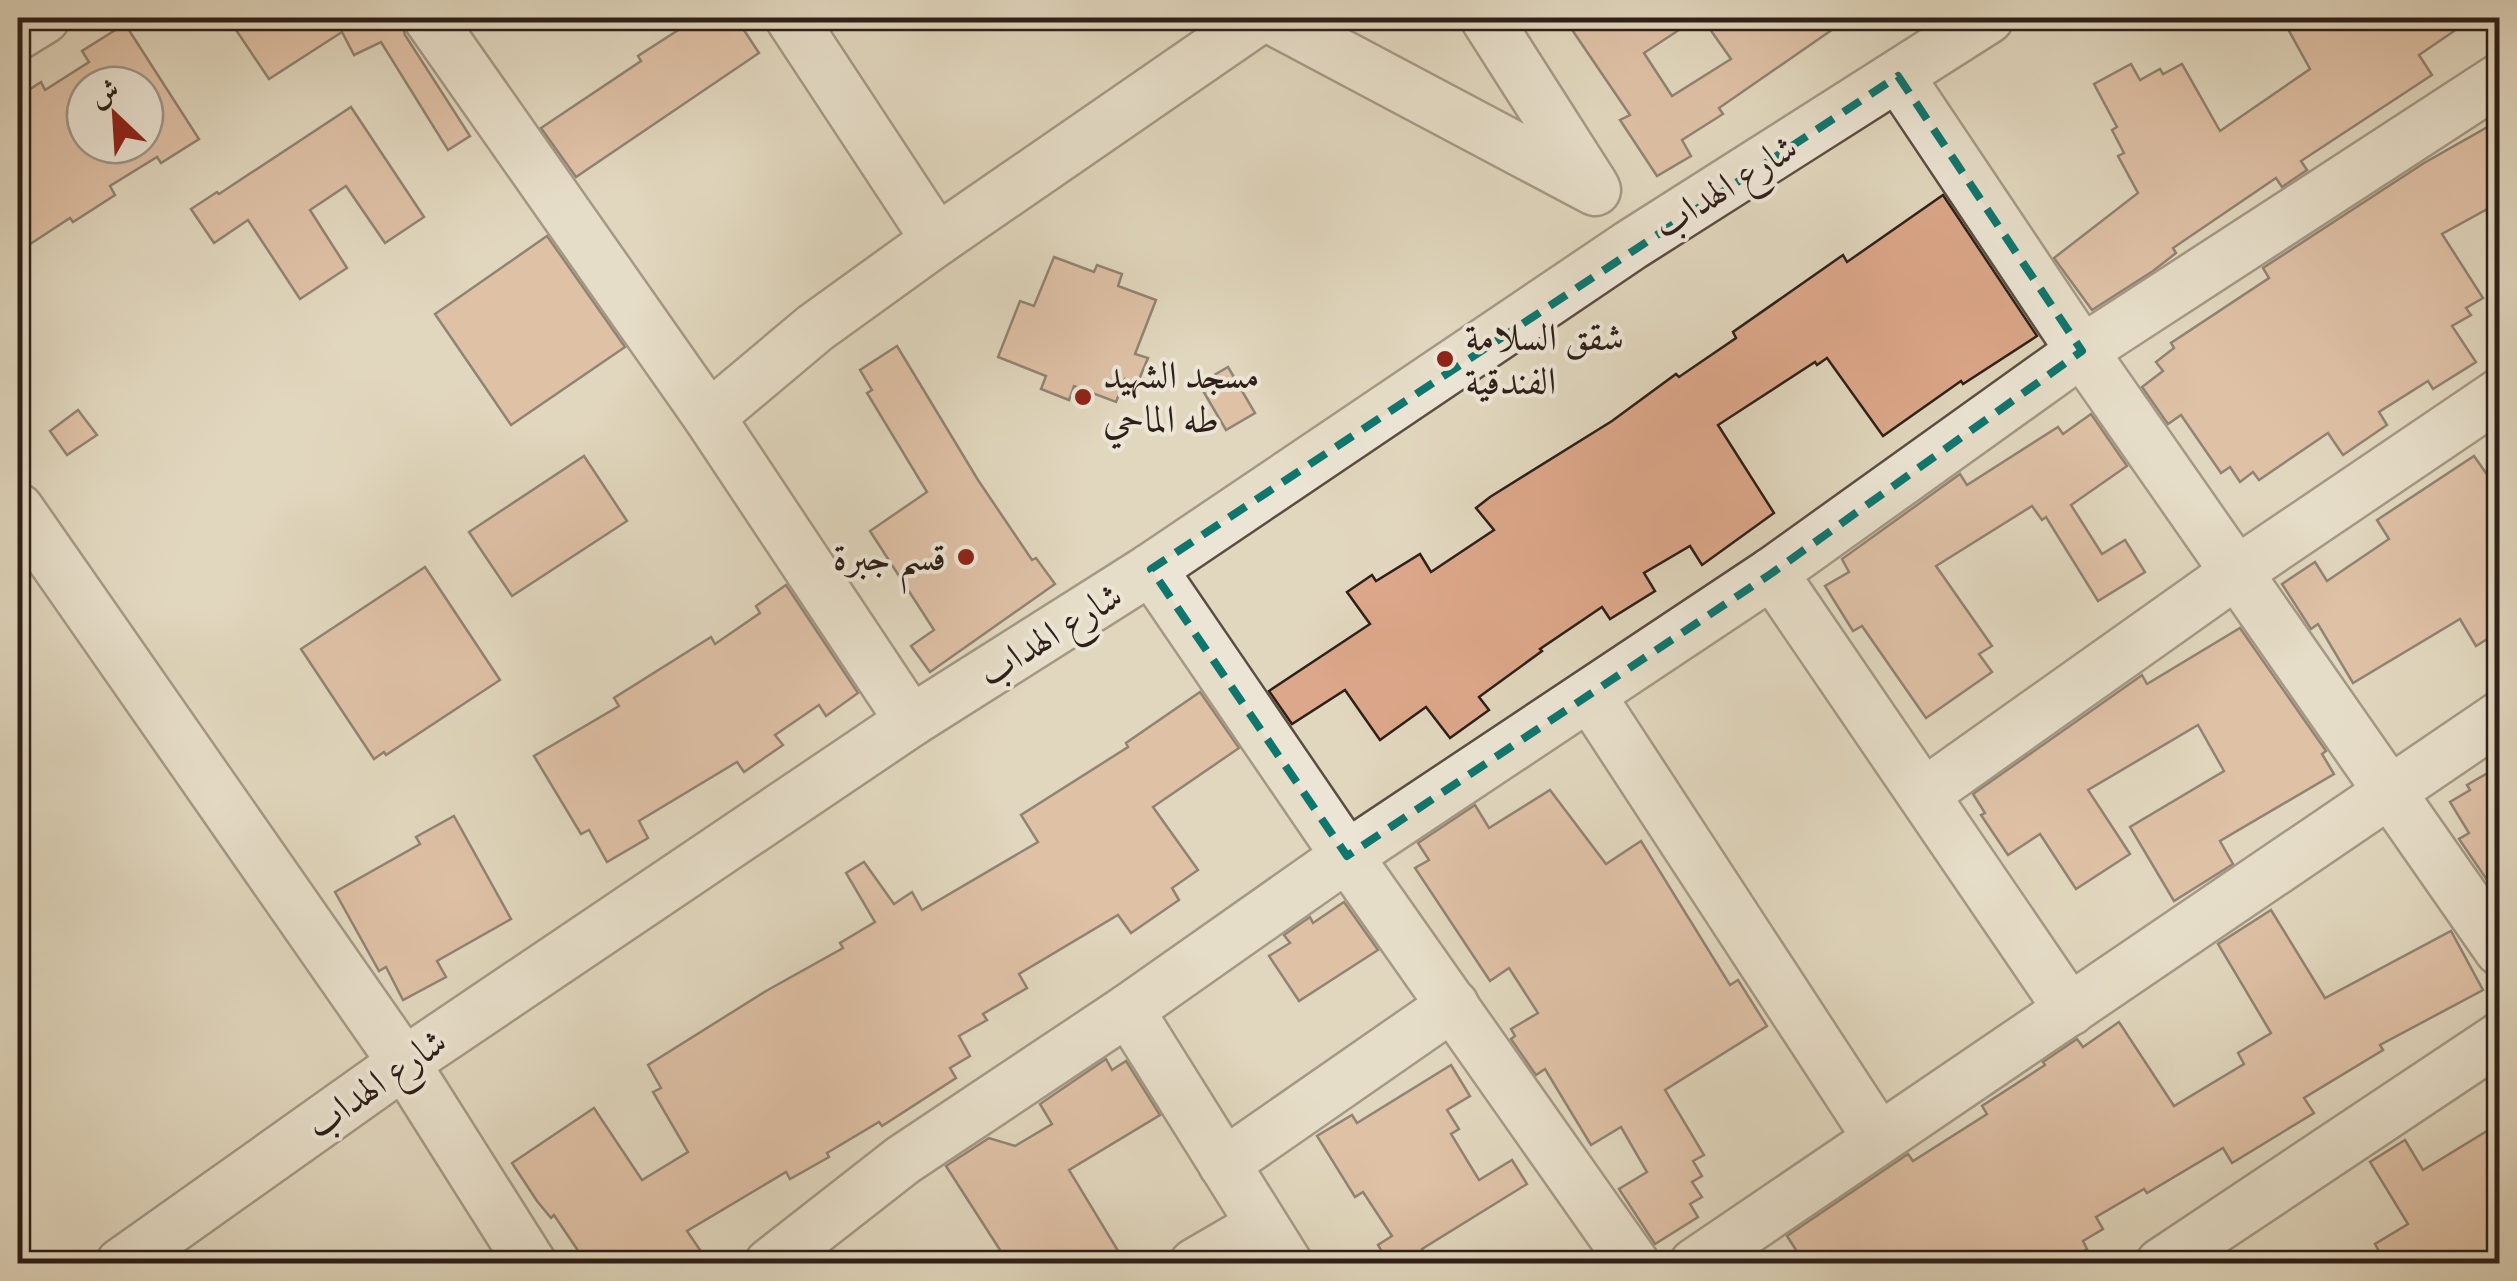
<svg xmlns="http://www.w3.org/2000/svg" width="2517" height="1281" font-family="'Sorts Mill Goudy',Amiri,serif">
<rect width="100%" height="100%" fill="#e1d7be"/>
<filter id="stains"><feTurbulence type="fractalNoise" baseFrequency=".002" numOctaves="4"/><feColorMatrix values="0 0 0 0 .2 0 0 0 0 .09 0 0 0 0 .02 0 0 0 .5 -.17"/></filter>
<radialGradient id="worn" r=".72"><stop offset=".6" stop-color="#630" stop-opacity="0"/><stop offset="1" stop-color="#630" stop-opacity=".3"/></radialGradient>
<g fill="#dca78a" stroke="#2e1f19" stroke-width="2.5" fill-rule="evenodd">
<path d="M 228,18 L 401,18 L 405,35 L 470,136 L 448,150 L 381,42 L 354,55 L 342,32 L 269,79 Z"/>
<path d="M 697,18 L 736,18 L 759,53 L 576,177 L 541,128 L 641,61 L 638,56 Z"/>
<path d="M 1564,18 L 1697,18 L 1644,53 L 1672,96 L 1731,59 L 1702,18 L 1849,18 L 1719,108 L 1723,114 L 1682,140 L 1691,156 L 1657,176 L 1620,120 L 1630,115 Z"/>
<path d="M 2282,18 L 2473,18 L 2419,55 L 2432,75 L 2301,161 L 2307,170 L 2282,187 L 2276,178 L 2173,248 L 2176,253 L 2153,271 L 2092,310 L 2054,258 L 2138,193 L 2118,156 L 2124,153 L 2112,130 L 2117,127 L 2094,84 L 2131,64 L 2140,80 L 2160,69 L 2163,74 L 2182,64 L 2220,131 L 2310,69 Z"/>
<path d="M 125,24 L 199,139 L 161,163 L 157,157 L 110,186 L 115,195 L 73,222 L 70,218 L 18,252 L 18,97 L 41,82 L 45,90 L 89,62 L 82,51 ZM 85,85 L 145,85 L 145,145 L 85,145 Z"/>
<path d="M 351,107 L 424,217 L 385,243 L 346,186 L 310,210 L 347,268 L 300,299 L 248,220 L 214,243 L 191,209 L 217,192 L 219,194 Z"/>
<path d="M 2500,120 L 2500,202 L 2442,234 L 2483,298 L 2466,308 L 2471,315 L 2452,326 L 2476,362 L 2433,389 L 2428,381 L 2379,412 L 2387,425 L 2343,455 L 2328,433 L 2259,480 L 2253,472 L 2240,482 L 2230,467 L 2221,473 L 2181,415 L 2168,424 L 2142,387 L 2163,371 L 2156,362 L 2174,348 L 2171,343 L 2269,278 L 2263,268 L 2424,163 Z"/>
<path d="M 1943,195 L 2037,336 L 1963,384 L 1961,381 L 1883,436 L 1827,358 L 1817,365 L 1815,362 L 1718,425 L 1774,513 L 1702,565 L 1690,546 L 1644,573 L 1655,591 L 1610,619 L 1602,607 L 1540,649 L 1542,651 L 1479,697 L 1489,710 L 1450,738 L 1426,707 L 1380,740 L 1345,690 L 1292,724 L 1269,691 L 1370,624 L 1347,592 L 1372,575 L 1376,581 L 1420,554 L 1431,572 L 1494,530 L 1476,508 L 1490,497 L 1612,421 L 1676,374 L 1679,377 L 1736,338 L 1733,332 L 1843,255 L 1847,262 Z"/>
<path d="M 547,236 L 625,347 L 511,425 L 435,314 Z"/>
<path d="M 1054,257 L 1094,272 L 1097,265 L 1122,274 L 1118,286 L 1156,300 L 1135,354 L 1148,358 L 1137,384 L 1125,379 L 1116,402 L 1074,386 L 1069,400 L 1041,389 L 1046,376 L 998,357 L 1020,301 L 1034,306 Z"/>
<path d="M 897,346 L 978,480 L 1032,560 L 1036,558 L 1055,584 L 930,672 L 911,646 L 934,630 L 870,531 L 927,492 L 867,393 L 872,390 L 860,370 Z"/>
<path d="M 1228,367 L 1255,413 L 1226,430 L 1199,384 Z"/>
<path d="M 78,410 L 97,435 L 67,455 L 50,431 Z"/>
<path d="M 2091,414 L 2127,466 L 2071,505 L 2102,554 L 2125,540 L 2145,572 L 2098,601 L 2046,517 L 2042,520 L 2032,506 L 1936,566 L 1992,646 L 1979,654 L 1992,672 L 1926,718 L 1862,626 L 1853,631 L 1825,586 L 1849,572 L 1842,559 L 1960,474 L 1967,485 L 2058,427 L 2063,434 Z"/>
<path d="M 584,456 L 627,521 L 512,596 L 469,532 Z"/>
<path d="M 2474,456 L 2500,493 L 2500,631 L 2476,646 L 2460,619 L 2353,683 L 2318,624 L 2311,629 L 2282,584 L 2315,562 L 2327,581 L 2389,539 L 2377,520 Z"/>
<path d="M 425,567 L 500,680 L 386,755 L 384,752 L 374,759 L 301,649 Z"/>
<path d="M 786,585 L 858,693 L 826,716 L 819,705 L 775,735 L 783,745 L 744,772 L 737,762 L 639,821 L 648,838 L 607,862 L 589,830 L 581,834 L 534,756 L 619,706 L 614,698 L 711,637 L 715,644 L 760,613 L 756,606 Z"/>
<path d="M 2240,628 L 2326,751 L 2322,754 L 2334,774 L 2220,841 L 2233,864 L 2174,901 L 2130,827 L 2224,771 L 2198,725 L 2088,790 L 2130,854 L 2076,889 L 2040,834 L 2008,855 L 1981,815 L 1985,813 L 1973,794 L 2138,678 L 2142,675 L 2147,684 Z"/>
<path d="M 1200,692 L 1239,748 L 1153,807 L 1198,870 L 1172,888 L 1179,900 L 1131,933 L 1118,915 L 1019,974 L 1027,988 L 983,1014 L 987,1020 L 959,1036 L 970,1056 L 950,1068 L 956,1078 L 882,1126 L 879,1122 L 827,1153 L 829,1157 L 790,1179 L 786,1172 L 687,1231 L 700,1250 L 681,1264 L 587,1264 L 554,1215 L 551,1218 L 537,1201 L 512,1163 L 594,1108 L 642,1180 L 688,1152 L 653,1092 L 661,1088 L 648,1065 L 766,991 L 843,948 L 840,943 L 875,922 L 846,873 L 864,862 L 894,904 L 912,892 L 922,910 L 1038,842 L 1021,815 L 1128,747 L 1126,743 Z"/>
<path d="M 2500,766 L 2500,899 L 2459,839 L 2469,833 L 2450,802 L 2470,790 L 2467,785 Z"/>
<path d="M 1550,790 L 1606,864 L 1641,841 L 1730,985 L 1738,980 L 1767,1026 L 1665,1090 L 1704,1155 L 1693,1161 L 1702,1176 L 1692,1182 L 1702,1197 L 1690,1204 L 1698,1217 L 1655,1244 L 1619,1189 L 1647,1172 L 1621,1127 L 1591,1145 L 1545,1069 L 1536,1075 L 1511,1039 L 1515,1036 L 1511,1029 L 1538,1013 L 1509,968 L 1490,981 L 1415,868 L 1429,860 L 1418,843 L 1475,805 L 1489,828 Z"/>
<path d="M 454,816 L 511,919 L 437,961 L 446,977 L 403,1000 L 386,967 L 379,971 L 335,892 L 420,844 L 416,837 Z"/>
<path d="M 1344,902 L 1378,950 L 1299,1001 L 1269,956 L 1290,943 L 1284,935 L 1310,917 L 1313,923 Z"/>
<path d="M 2271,910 L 2325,998 L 2451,931 L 2483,990 L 2380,1045 L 2383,1050 L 2304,1098 L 2314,1113 L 2232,1163 L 2223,1148 L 2147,1193 L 2144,1189 L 2096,1217 L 2103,1229 L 2083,1241 L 2087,1249 L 2062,1264 L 1805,1264 L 1787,1236 L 1908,1154 L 1913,1161 L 1987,1114 L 1982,1106 L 2045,1065 L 2043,1062 L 2077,1039 L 2083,1047 L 2119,1022 L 2174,1106 L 2244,1064 L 2238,1053 L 2271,1033 L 2218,944 Z"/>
<path d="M 1106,1059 L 1112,1070 L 1126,1061 L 1160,1115 L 1069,1170 L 1126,1264 L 1009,1264 L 946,1166 L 989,1138 L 1015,1146 L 1052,1124 L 1040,1104 Z"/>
<path d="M 1451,1065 L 1470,1096 L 1447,1110 L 1459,1129 L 1451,1134 L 1479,1180 L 1512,1160 L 1527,1184 L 1422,1249 L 1430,1264 L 1389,1264 L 1378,1245 L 1392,1236 L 1363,1192 L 1355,1197 L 1317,1136 L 1352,1115 L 1357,1123 Z"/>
<path d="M 2500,1123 L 2500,1264 L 2386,1264 L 2375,1244 L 2408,1224 L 2370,1162 L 2405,1140 L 2423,1170 Z"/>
</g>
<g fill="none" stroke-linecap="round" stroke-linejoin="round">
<g stroke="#5b4d42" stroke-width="55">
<g id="minor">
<path d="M 429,18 L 709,417 L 911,721"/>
<path d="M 1271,18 L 1595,190"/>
<path d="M 1486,18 L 1593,186"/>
<path d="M 18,34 L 44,18"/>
<path d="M 1898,76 L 2082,351 L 2500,950"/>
<path d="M 937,240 L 1259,18"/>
<path d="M 709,417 L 815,328 L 937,240 L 791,18"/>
<path d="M 18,509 L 404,1063 L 531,1264"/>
<path d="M 1151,569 L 1347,856 L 1634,1264"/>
<path d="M 1772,573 L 2070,1010"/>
<path d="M 1590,696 L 1878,1137"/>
<path d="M 1924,794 L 2237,572 L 2500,394"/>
<path d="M 1128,1010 L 1287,1264"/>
<path d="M 1224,1164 L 1453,1005"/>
<path d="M 121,1264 L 404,1063 L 911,721 L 1151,569 L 1631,245 L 1988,18"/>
<path d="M 770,1264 L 903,1160 L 1128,1010 L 1347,856 L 1772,573 L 2082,351 L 2500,79"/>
<path d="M 1195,1264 L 1262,1225"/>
<path d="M 1695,1264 L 2500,717"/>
<path d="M 2161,1264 L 2500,1038"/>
</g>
</g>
<use href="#minor" stroke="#ece5d5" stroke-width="50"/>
</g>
<path d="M0 0H2517V1281H0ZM 1898,76 L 2082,351 L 1772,573 L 1347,856 L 1151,569 Z" fill="#e1d7be" fill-opacity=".55" fill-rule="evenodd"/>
<path fill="none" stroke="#0f766e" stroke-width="8" stroke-dasharray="20 12" stroke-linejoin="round" d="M 1898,76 L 2082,351 L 1772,573 L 1347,856 L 1151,569 Z"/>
<g fill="#8f2418" stroke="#ece5d5" stroke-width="4">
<circle cx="1445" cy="359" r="10"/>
<circle cx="1083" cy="397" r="10"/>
<circle cx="966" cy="557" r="10"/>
</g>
<g text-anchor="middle" stroke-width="8" stroke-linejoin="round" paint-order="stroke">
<g font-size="38" fill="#2e1f19" stroke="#ece5d5">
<text transform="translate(1725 186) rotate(-32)" y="13">شارع الهداب</text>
<text transform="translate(1050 634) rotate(-32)" y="13">شارع الهداب</text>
<text transform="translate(376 1083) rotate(-35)" y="13">شارع الهداب</text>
</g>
<g font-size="38" fill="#2e1f19" stroke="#ece5d5" text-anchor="start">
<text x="1465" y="350">شقق السلامة<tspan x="1465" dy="44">الفندقية</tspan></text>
<text x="1103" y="388">مسجد الشهيد<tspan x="1103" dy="44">طه الماحي</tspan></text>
<text x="946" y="570" text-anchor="end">قسم جبرة</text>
</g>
</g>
<rect width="2517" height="1281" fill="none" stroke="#e1d7be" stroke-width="60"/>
<rect x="20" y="20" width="2477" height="1241" fill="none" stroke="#2e1f19" stroke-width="5"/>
<rect x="30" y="30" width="2457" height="1221" fill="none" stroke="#2e1f19" stroke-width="2.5"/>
<g transform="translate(115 115) rotate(335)"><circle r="48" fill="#ece5d5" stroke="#a0968a" stroke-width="2.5"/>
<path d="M0-8L18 38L0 25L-18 38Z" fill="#8f2418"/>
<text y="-15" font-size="28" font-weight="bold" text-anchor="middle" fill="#2e1f19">ش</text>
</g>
<rect width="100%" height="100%" filter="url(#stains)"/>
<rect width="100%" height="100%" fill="url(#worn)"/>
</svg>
